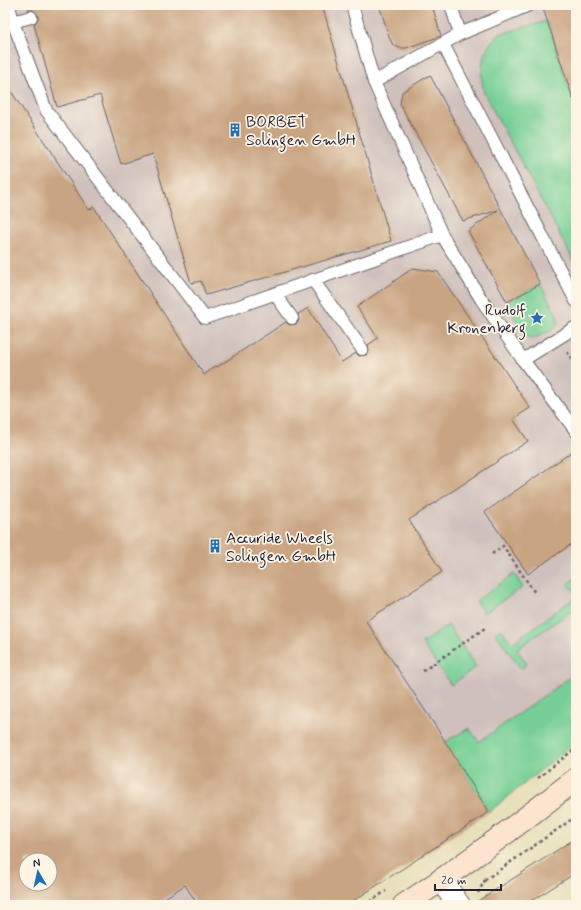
<svg xmlns="http://www.w3.org/2000/svg" width="581" height="910" font-family="Mynerve,sans-serif">
<rect width="100%" height="100%" fill="#fcf5e5"/>
<filter id="ink" filterUnits="userSpaceOnUse"><feTurbulence type="fractalNoise" baseFrequency=".025" numOctaves="2"/><feDisplacementMap in="SourceGraphic" scale="8" xChannelSelector="R" yChannelSelector="G"/><feConvolveMatrix kernelMatrix="1 2 1 2 8 2 1 2 1" color-interpolation-filters="sRGB"/></filter>
<filter id="wash" filterUnits="userSpaceOnUse"><feTurbulence type="fractalNoise" baseFrequency=".012" numOctaves="4" result="noise"/><feDisplacementMap in="SourceGraphic" scale="16" xChannelSelector="R" yChannelSelector="G"/><feGaussianBlur stdDeviation="0.9" result="paint"/><feColorMatrix in="noise" values="0 0 0 0 0 0 0 0 0 0 0 0 0 0 0 0 0 1.4 0 .05"/><feComposite in="paint" operator="in"/></filter>
<g filter="url(#wash)">
<rect width="100%" height="100%" fill="#e7dfba"/>
<path fill="#cfc0bb" fill-rule="evenodd" d="M 5,5 L 576,5 L 576,742 L 489,812 L 347,905 L 5,905 ZM 26,860 L 50,860 L 50,884 L 26,884 Z"/>
<g fill="#76cf95" stroke="#4c7868">
<path d="M 547,21 L 576,109 L 576,265 L 485,95 C 478,75 481,46 500,34 Z"/>
<path d="M 540,284 L 557,315 L 558,324 L 554,329 L 533,339 L 523,334 L 507,302 Z"/>
<path d="M 514,574 L 523,587 L 484,613 L 476,601 Z"/>
<path d="M 576,578 L 576,594 L 568,583 Z"/>
<path d="M 576,597 L 576,608 L 517,649 L 527,664 L 521,669 L 495,633 L 501,629 L 512,643 Z"/>
<path d="M 448,625 L 476,667 L 451,685 L 422,643 Z"/>
<path d="M 576,673 L 576,742 L 489,812 L 445,742 L 469,728 L 479,742 Z"/>
</g>
<g id="blocks">
<g fill="#c9a482" fill-rule="evenodd">
<path d="M 28,5 L 322,5 L 391,241 L 206,295 L 201,281 L 191,283 L 153,154 L 121,164 L 100,95 L 57,107 L 34,24 L 38,19 L 38,15 L 33,10 L 29,10 Z"/>
<path d="M 379,5 L 432,5 L 441,36 L 406,48 L 400,48 L 393,45 L 390,39 Z"/>
<path d="M 542,5 L 576,5 L 576,99 L 573,99 Z"/>
<path d="M 430,75 L 540,284 L 507,302 L 468,231 L 498,210 L 463,221 L 400,104 L 402,92 Z"/>
<path d="M 5,82 L 89,210 L 94,207 L 204,375 L 216,366 L 217,367 L 286,322 L 289,325 L 296,324 L 299,321 L 298,314 L 308,308 L 342,362 L 356,353 L 359,356 L 366,355 L 369,352 L 368,345 L 378,338 L 357,307 L 413,268 L 438,272 L 530,408 L 513,419 L 528,441 L 409,520 L 442,572 L 366,621 L 438,730 L 489,812 L 347,905 L 198,905 L 185,885 L 154,905 L 5,905 ZM 26,860 L 50,860 L 50,884 L 26,884 Z"/>
<path d="M 576,449 L 576,541 L 528,574 L 485,512 Z"/>
<path d="M 576,838 L 576,872 L 569,877 L 525,905 L 472,905 Z"/>
</g>
</g>
</g>
<g filter="url(#ink)">
<use href="#blocks" fill-opacity="0" stroke="#676467" stroke-width="1"/>
<g fill="none" stroke-linecap="round" stroke-linejoin="round">
<g stroke="#676467" stroke-width="14">
<g id="lane">
<path d="M 9,5 L 13,22 L 46,110 L 205,318 L 442,235"/>
<path d="M 352,5 L 374,82 L 442,235 L 481,299 L 523,360 L 576,431"/>
<path d="M 451,5 L 460,34"/>
<path d="M 5,24 L 31,17"/>
<path d="M 443,44 L 576,301"/>
<path d="M 374,82 L 460,34 L 529,5"/>
<path d="M 313,280 L 362,349"/>
<path d="M 275,294 L 292,318"/>
<path d="M 523,360 L 576,327"/>
</g>
</g>
<g stroke="#676467" stroke-width="24">
<path id="street" d="M 441,880 L 459,905"/>
</g>
<g stroke="#676467" stroke-width="24">
<path id="secondary" d="M 404,905 C 464,866 520,823 576,779"/>
</g>
<g stroke="#676467" stroke-width="2.5" stroke-dasharray="3 3" stroke-linecap="butt">
<path d="M 567,352 L 576,363"/>
<path d="M 492,554 L 503,546 L 535,593"/>
<path d="M 574,566 L 576,568"/>
<path d="M 423,671 L 485,628"/>
<path d="M 538,778 L 576,748"/>
<path d="M 485,880 L 568,822 L 576,816"/>
<path d="M 478,893 L 485,880"/>
<path d="M 365,905 L 386,891"/>
</g>
<use href="#lane" stroke="#fff" stroke-width="12"/>
<use href="#street" stroke="#fff" stroke-width="22"/>
<use href="#secondary" stroke="#fce5cf" stroke-width="22"/>
</g>
</g>
<defs>
<g id="building-bare" transform="scale(1.08)"><path d="M-4-6H4V6H1V3H-1V6H-4ZM-2.5-4.3h1.7v1.8h-1.7ZM.8-4.3h1.7v1.8H.8ZM-2.5-1h1.7V.8h-1.7ZM.8-1h1.7V.8H.8Z" fill="#1f6fb2" stroke="#fcf5e5" stroke-width="2.5" paint-order="stroke"/></g>
<g id="sight-bare" transform="scale(1.08)"><path d="M0-6L1.8-2.2L6-1.7L2.9 1.2L3.7 5.4L0 3.3L-3.7 5.4L-2.9 1.2L-6-1.7L-1.8-2.2Z" fill="#1f6fb2" stroke="#fcf5e5" stroke-width="2.5" paint-order="stroke"/></g>
</defs>
<g fill-rule="evenodd">
<use href="#building-bare" x="235" y="130"/>
<use href="#sight-bare" x="537" y="318"/>
<use href="#building-bare" x="215" y="546"/>
</g>
<g text-anchor="middle" stroke-width="3.5" stroke-linejoin="round" paint-order="stroke">
<g font-size="16" fill="#22223b" stroke="#fcf5e5" text-anchor="start">
<text x="246" y="127">BORBET<tspan x="246" dy="18">Solingen GmbH</tspan></text>
<text x="526" y="315" text-anchor="end">Rudolf<tspan x="526" dy="18">Kronenberg</tspan></text>
<text x="226" y="543">Accuride Wheels<tspan x="226" dy="18">Solingen GmbH</tspan></text>
</g>
</g>
<rect width="581" height="910" fill="none" stroke="#fcf5e5" stroke-width="20"/>
<g transform="translate(38 872) rotate(351)"><circle r="19" fill="#fcf5e5" stroke="#a5a1a1"/>
<path d="M0-3L7 15L0 10L-7 15Z" fill="#1f6fb2"/>
<text y="-6" font-size="11" font-weight="bold" text-anchor="middle" fill="#22223b">N</text>
</g>
<path d="M435 884v6h66v-6" fill="none" stroke="#22223b" stroke-width="2"/>
<text x="441" y="884" font-size="12" fill="#22223b" stroke="#fcf5e5" stroke-width="3" paint-order="stroke">20 m</text>
</svg>
